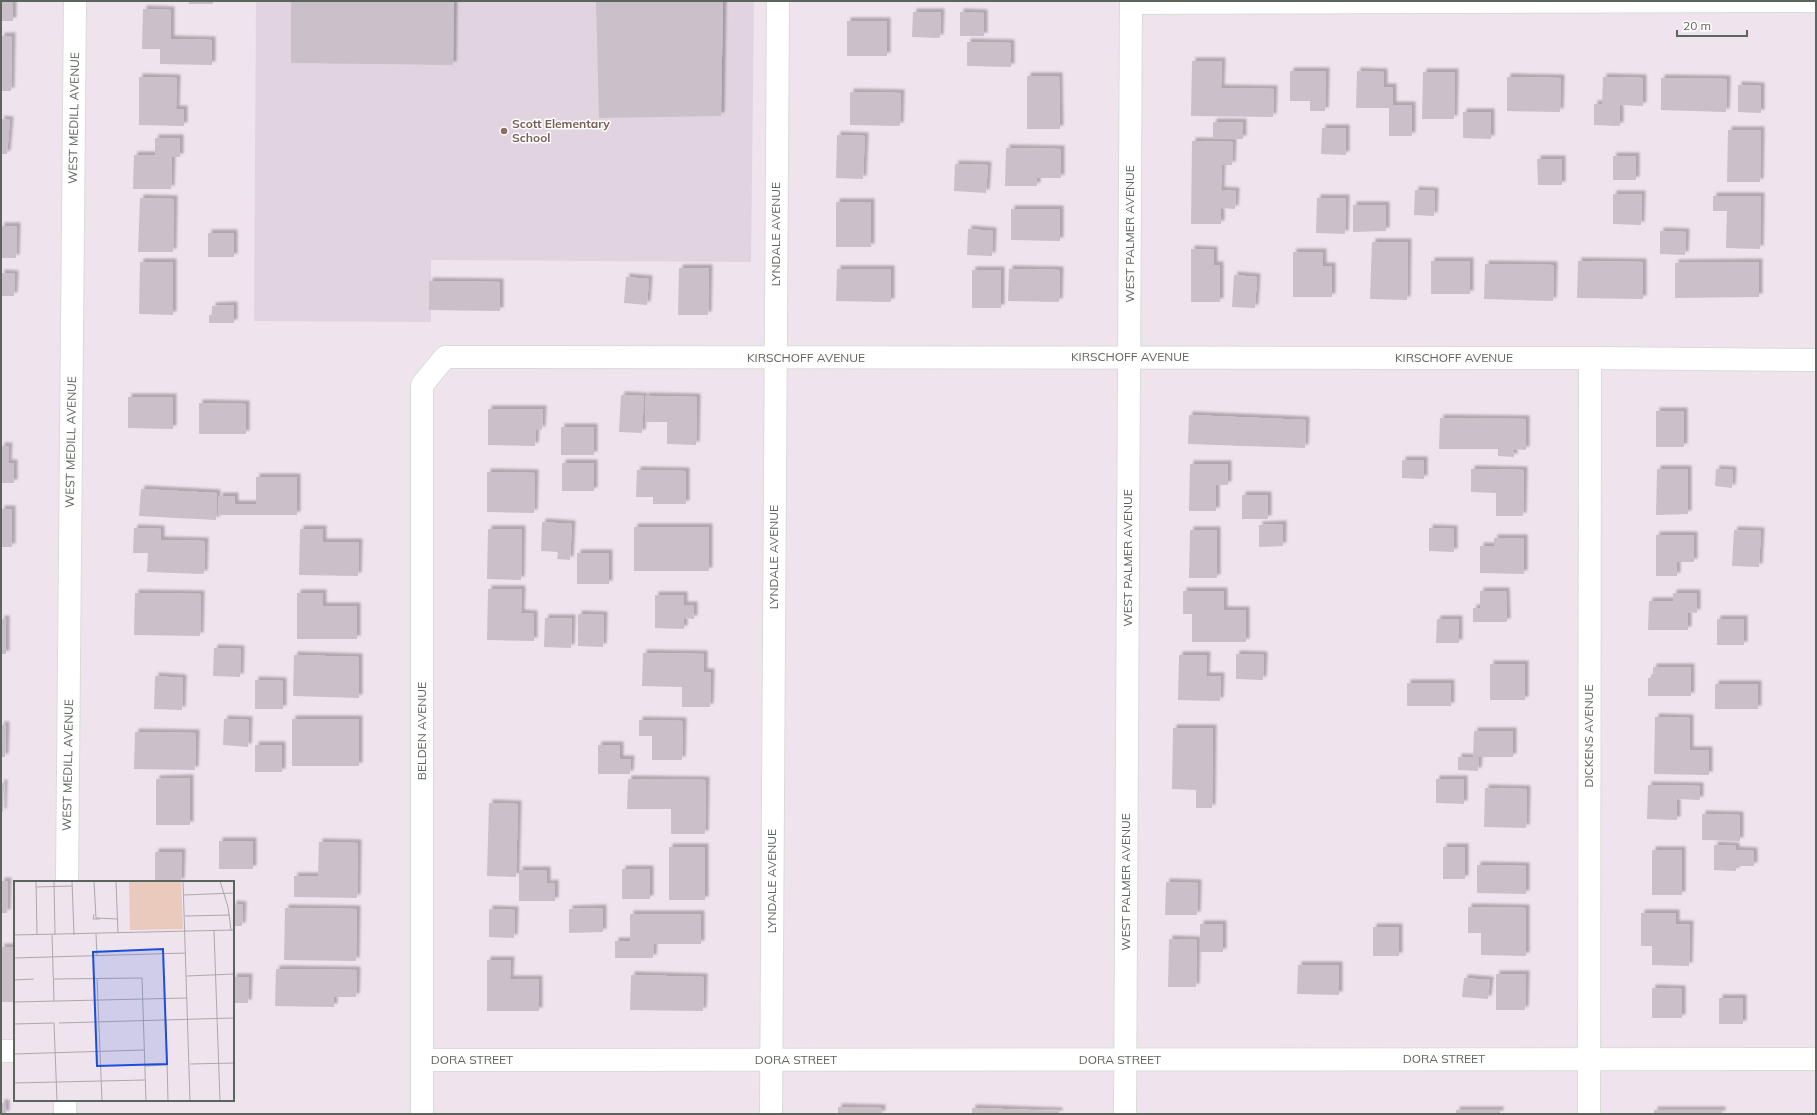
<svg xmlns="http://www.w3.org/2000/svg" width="1817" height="1115" font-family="Mulish,sans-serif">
<defs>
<filter id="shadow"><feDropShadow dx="3.5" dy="-3.5" stdDeviation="1" flood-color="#0004"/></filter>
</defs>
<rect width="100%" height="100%" fill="#efe3ee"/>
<path fill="#e1d4e0" d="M 256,1 L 754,1 L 751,262 L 431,260 L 431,322 L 254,321 Z"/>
<g fill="#cac0ca" filter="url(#shadow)">
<rect x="1" y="1" width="12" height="20"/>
<rect x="189" y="1" width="24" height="3"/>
<path d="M 291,1 L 454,1 L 453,65 L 291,63 Z"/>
<path d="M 596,1 L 723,1 L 721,116 L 599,118 Z"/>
<path d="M 143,9 L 171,10 L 171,39 L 212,40 L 212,65 L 160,64 L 160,49 L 142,49 Z"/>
<path d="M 913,12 L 941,12 L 940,38 L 912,37 Z"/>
<path d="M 960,12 L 984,13 L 984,36 L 960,36 Z"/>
<rect x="847" y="21" width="40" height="35"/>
<path d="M 1,36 L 12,36 L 11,91 L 1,91 Z"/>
<path d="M 967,42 L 1011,43 L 1011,67 L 967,66 Z"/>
<path d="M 1192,61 L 1222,61 L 1221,88 L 1274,89 L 1273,117 L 1191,116 Z"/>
<path d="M 1290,71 L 1326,71 L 1325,111 L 1310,111 L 1310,101 L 1290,101 Z"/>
<path d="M 1357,71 L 1384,72 L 1384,87 L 1393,87 L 1393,105 L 1412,105 L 1412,136 L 1389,136 L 1389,108 L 1356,108 Z"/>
<path d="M 1423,72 L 1455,72 L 1454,119 L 1422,119 Z"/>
<path d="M 1027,76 L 1059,76 L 1060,129 L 1027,129 Z"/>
<path d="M 139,77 L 177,78 L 176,109 L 184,109 L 184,126 L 139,125 Z"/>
<path d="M 1507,77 L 1561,78 L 1560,112 L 1507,111 Z"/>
<path d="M 1603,77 L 1643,78 L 1643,106 L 1620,105 L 1620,126 L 1594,125 L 1594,104 L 1602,104 Z"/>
<path d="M 1661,78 L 1727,79 L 1726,112 L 1661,110 Z"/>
<path d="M 1738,85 L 1761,86 L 1761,113 L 1738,112 Z"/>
<path d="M 850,92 L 901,93 L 900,126 L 850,125 Z"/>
<path d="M 1463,112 L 1491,112 L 1491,139 L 1463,138 Z"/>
<path d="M 1,119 L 10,120 L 7,154 L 1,154 Z"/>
<rect x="1213" y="122" width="30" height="17"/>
<path d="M 1322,128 L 1346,128 L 1346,155 L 1321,154 Z"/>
<path d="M 1728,130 L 1761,130 L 1760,182 L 1727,182 Z"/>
<path d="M 837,135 L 865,136 L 863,179 L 836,178 Z"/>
<path d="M 155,138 L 180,138 L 180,157 L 172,157 L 171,189 L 133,189 L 134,155 L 155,155 Z"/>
<path d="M 1192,141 L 1233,142 L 1232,165 L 1222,165 L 1221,190 L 1236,191 L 1235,209 L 1221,208 L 1221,224 L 1191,224 Z"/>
<path d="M 1006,148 L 1061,149 L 1061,178 L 1037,178 L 1037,186 L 1005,186 Z"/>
<rect x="1613" y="156" width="23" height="24"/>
<path d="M 1537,159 L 1562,159 L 1562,185 L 1538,185 Z"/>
<path d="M 955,164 L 988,165 L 986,193 L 954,191 Z"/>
<path d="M 1415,190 L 1435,191 L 1434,216 L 1414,215 Z"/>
<path d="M 1613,194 L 1642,194 L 1641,225 L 1613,224 Z"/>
<path d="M 1713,196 L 1761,196 L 1760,249 L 1726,248 L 1727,211 L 1713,211 Z"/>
<path d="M 140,198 L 174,199 L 173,252 L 138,252 Z"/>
<path d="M 1317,198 L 1346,198 L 1345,234 L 1316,233 Z"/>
<rect x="836" y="202" width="35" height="45"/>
<path d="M 1353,205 L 1386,205 L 1386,231 L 1353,232 Z"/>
<path d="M 1011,209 L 1060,209 L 1060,241 L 1011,240 Z"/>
<path d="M 1,226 L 17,226 L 16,258 L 1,258 Z"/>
<path d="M 968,229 L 993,231 L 992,256 L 967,255 Z"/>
<path d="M 1660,231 L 1686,232 L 1685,255 L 1660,254 Z"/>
<rect x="208" y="233" width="26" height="24"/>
<path d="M 1372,242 L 1408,242 L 1407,300 L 1370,299 Z"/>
<path d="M 1191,249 L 1214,250 L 1214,265 L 1220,265 L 1220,302 L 1191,302 Z"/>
<path d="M 1293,252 L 1323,252 L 1323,266 L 1332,266 L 1332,297 L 1293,297 Z"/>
<rect x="1431" y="261" width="39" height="33"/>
<path d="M 1578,261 L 1643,262 L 1643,299 L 1577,298 Z"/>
<path d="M 140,262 L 173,262 L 173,315 L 139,314 Z"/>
<path d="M 1759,262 L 1759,297 L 1675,298 L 1675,263 Z"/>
<path d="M 1485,264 L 1554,265 L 1553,301 L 1484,299 Z"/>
<path d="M 679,268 L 709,268 L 708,315 L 678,315 Z"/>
<path d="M 837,269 L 891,269 L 891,302 L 836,301 Z"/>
<path d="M 1009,269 L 1060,270 L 1059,302 L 1008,301 Z"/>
<rect x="972" y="270" width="29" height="38"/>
<path d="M 1,273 L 15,274 L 14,296 L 1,296 Z"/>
<path d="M 1234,275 L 1257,277 L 1255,308 L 1232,307 Z"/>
<path d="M 626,277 L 649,279 L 647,305 L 624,303 Z"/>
<path d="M 429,281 L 500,282 L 500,311 L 429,310 Z"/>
<path d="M 234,305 L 234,323 L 209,323 L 209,315 L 212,315 L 212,306 Z"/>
<path d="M 621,395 L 644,396 L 642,433 L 619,432 Z"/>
<path d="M 645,396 L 697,397 L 696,445 L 667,444 L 667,422 L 645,422 Z"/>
<path d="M 128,397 L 173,397 L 173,429 L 128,428 Z"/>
<path d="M 199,403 L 246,404 L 246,434 L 199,434 Z"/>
<path d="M 488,409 L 543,409 L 542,430 L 536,429 L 535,446 L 488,445 Z"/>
<rect x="1656" y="411" width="28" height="36"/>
<path d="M 1189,415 L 1306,420 L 1305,448 L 1188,444 Z"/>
<path d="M 1440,418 L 1526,419 L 1526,450 L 1514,449 L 1514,457 L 1498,456 L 1498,449 L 1439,449 Z"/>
<rect x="561" y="427" width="33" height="28"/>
<path d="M 1,446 L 9,446 L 8,463 L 14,463 L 14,483 L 1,483 Z"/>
<path d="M 1402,460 L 1424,460 L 1424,479 L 1402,478 Z"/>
<rect x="562" y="463" width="32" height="28"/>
<path d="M 1190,464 L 1228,464 L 1228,485 L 1216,485 L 1216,511 L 1189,511 Z"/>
<path d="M 1471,469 L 1524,470 L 1523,516 L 1496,516 L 1496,493 L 1471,492 Z"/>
<path d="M 1657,469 L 1688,469 L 1688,514 L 1656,515 Z"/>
<path d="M 1716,469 L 1733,470 L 1732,488 L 1715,486 Z"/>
<path d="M 637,470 L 686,471 L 686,504 L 653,504 L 653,497 L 636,497 Z"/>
<path d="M 487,472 L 535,473 L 534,513 L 487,512 Z"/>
<path d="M 256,477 L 297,477 L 297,515 L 218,515 L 219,496 L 235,496 L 235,504 L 256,504 Z"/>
<path d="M 141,489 L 217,493 L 216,520 L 139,516 Z"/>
<rect x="1242" y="495" width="26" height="24"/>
<rect x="1" y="509" width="11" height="38"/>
<path d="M 542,522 L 572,524 L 570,560 L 557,559 L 558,552 L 541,551 Z"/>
<path d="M 1283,524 L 1283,546 L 1259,547 L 1259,525 Z"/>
<rect x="634" y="527" width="75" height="44"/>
<path d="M 134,528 L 161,529 L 161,540 L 205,541 L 204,574 L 147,572 L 148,553 L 133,553 Z"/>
<path d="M 1429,528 L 1454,529 L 1454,552 L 1429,551 Z"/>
<path d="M 300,529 L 323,529 L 323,542 L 359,542 L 358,576 L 299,575 Z"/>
<path d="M 488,529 L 522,529 L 521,580 L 487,579 Z"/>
<path d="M 1190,530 L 1217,530 L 1217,578 L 1189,578 Z"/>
<path d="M 1734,530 L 1761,531 L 1759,567 L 1732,566 Z"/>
<path d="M 1656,535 L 1694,535 L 1694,562 L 1677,562 L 1677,576 L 1656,576 Z"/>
<path d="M 1494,538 L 1524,538 L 1524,574 L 1480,573 L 1480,546 L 1494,546 Z"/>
<rect x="577" y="553" width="32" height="31"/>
<path d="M 488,589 L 522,589 L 521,613 L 534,614 L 534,641 L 487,640 Z"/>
<path d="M 1183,591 L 1224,591 L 1224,610 L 1246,610 L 1246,642 L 1192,642 L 1192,614 L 1183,614 Z"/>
<path d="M 1480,591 L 1506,591 L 1507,622 L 1473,622 L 1473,608 L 1480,608 Z"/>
<path d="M 135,593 L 201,594 L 200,636 L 134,635 Z"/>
<path d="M 297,593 L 323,593 L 323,606 L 357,606 L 357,639 L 297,639 Z"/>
<path d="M 1673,593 L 1697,593 L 1697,613 L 1688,612 L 1688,630 L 1648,630 L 1649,601 L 1673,601 Z"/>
<path d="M 655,595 L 684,595 L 684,605 L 694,605 L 694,619 L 684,618 L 684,629 L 655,628 Z"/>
<path d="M 578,614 L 604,615 L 603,647 L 578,646 Z"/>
<path d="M 545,618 L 572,618 L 571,648 L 544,647 Z"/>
<rect x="1" y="619" width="5" height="35"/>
<path d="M 1437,619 L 1459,619 L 1459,643 L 1436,643 Z"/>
<rect x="1717" y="619" width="27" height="26"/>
<path d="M 214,648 L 241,649 L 240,677 L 213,676 Z"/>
<path d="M 643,653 L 704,654 L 704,672 L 711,672 L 710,707 L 682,707 L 682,687 L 642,686 Z"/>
<path d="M 1236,654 L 1264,655 L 1263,680 L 1236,679 Z"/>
<path d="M 294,655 L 359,657 L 359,698 L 293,696 Z"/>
<path d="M 1179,655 L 1207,655 L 1206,676 L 1221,676 L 1220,701 L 1178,700 Z"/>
<rect x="1490" y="664" width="35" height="36"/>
<path d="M 1653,667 L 1691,667 L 1691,696 L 1648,696 L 1648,678 L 1653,678 Z"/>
<path d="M 155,676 L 183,678 L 182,710 L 154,709 Z"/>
<path d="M 255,680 L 283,681 L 283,709 L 255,709 Z"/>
<rect x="1407" y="683" width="44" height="23"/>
<rect x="1715" y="684" width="43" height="25"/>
<path d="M 1655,717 L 1690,718 L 1690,750 L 1709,750 L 1709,775 L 1654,774 Z"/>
<path d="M 224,719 L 249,720 L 248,747 L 223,745 Z"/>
<rect x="292" y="719" width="67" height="47"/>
<path d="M 639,720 L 683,721 L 682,760 L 652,760 L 652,736 L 639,736 Z"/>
<path d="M 1,725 L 6,725 L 5,757 L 1,757 Z"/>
<path d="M 1173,728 L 1213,728 L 1212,808 L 1196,808 L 1196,790 L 1172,789 Z"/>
<path d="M 1474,731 L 1513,731 L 1513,757 L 1473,757 Z"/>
<path d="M 135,732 L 196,733 L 195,770 L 134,769 Z"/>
<rect x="255" y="745" width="27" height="27"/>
<path d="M 598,745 L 620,745 L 620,759 L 631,759 L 630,774 L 598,774 Z"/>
<path d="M 1458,757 L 1479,758 L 1478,771 L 1458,770 Z"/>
<path d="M 190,778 L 190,825 L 156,825 L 156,779 Z"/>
<path d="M 628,779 L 706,780 L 705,834 L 671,834 L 671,809 L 627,809 Z"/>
<path d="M 1436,779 L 1464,779 L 1464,804 L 1436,803 Z"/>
<path d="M 1,783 L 4,783 L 3,812 L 1,812 Z"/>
<path d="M 1648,785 L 1700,786 L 1700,800 L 1677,799 L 1677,820 L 1647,819 Z"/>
<path d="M 1485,788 L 1527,789 L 1526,828 L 1484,827 Z"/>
<path d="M 489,803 L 518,804 L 516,877 L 487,876 Z"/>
<path d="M 1702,814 L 1740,815 L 1740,841 L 1702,840 Z"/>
<rect x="219" y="841" width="34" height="28"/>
<path d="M 319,842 L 358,843 L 357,898 L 294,897 L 294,876 L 318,876 Z"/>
<path d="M 1714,845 L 1736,846 L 1736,850 L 1754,851 L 1754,866 L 1736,866 L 1736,871 L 1714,870 Z"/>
<rect x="669" y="847" width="36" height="53"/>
<rect x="1443" y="847" width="22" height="32"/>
<rect x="1652" y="850" width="30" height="45"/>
<path d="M 155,852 L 182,852 L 181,882 L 155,882 Z"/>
<path d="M 1477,865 L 1526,866 L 1526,894 L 1477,893 Z"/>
<rect x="622" y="869" width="28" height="30"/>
<path d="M 519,870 L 547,870 L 547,884 L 555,883 L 555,901 L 519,901 Z"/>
<path d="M 1,881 L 8,881 L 7,913 L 1,913 Z"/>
<path d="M 1166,882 L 1198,883 L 1197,915 L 1165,915 Z"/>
<path d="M 233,904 L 243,905 L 242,926 L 233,926 Z"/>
<path d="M 1468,907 L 1526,908 L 1526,956 L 1481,955 L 1481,933 L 1468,933 Z"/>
<path d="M 285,908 L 357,909 L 356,961 L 284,960 Z"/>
<path d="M 603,908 L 603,932 L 569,933 L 569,909 Z"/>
<path d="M 489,909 L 515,910 L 514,938 L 489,937 Z"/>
<path d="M 1641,913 L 1676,913 L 1676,924 L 1690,924 L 1689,966 L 1652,965 L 1652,946 L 1641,946 Z"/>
<path d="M 630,914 L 701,914 L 701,944 L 654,944 L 653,958 L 615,958 L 615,941 L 630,941 Z"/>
<rect x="1200" y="924" width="23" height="28"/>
<rect x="1373" y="927" width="26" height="29"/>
<path d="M 1169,939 L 1197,940 L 1196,987 L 1168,987 Z"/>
<rect x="1" y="947" width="14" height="55"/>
<path d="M 487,960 L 511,960 L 510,979 L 539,979 L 539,1011 L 487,1011 Z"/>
<path d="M 1298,965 L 1339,965 L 1339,995 L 1297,994 Z"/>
<path d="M 276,969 L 357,970 L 356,997 L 334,997 L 334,1007 L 275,1006 Z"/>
<path d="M 1496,974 L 1526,974 L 1525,1010 L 1496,1010 Z"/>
<path d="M 631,975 L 704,977 L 703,1011 L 630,1010 Z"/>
<path d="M 233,977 L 249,977 L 248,1003 L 233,1003 Z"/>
<path d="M 1464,978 L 1490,980 L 1488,999 L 1462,997 Z"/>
<path d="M 1652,988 L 1682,989 L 1682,1018 L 1652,1018 Z"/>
<rect x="1719" y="998" width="24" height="26"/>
<rect x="1" y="1103" width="5" height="11"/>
<path d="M 838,1107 L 882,1108 L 882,1114 L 838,1114 Z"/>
<path d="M 972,1108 L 1059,1111 L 1059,1114 L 972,1114 Z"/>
<rect x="1456" y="1110" width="44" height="4"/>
<rect x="1654" y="1110" width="68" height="4"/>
</g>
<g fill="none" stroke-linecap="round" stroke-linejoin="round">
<g stroke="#d6ddd6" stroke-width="24">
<g id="minor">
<path d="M 1131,3 L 1816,1"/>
<path d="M 67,882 L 75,1"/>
<path d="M 1,1051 L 15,1051"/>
<path d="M 423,1060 L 1816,1059"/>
<path d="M 65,1114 L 65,1100"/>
<path d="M 422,1114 L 422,385 L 445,357 L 1590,358 L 1816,360"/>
<path d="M 771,1114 L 778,1"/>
<path d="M 1125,1114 L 1131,1"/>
<path d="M 1589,1114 L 1590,358"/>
</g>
</g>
<use href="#minor" stroke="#fff" stroke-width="22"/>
</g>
<circle fill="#8d6e63" stroke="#fff" stroke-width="1.5" cx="504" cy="131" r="4"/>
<g text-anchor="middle" stroke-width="3" stroke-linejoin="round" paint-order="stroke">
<g font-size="12" fill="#5c655b" stroke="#fff">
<text transform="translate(74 118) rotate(-89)" y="4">WEST MEDILL AVENUE</text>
<text transform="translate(776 234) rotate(-90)" y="4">LYNDALE AVENUE</text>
<text transform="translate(1130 234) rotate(-90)" y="4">WEST PALMER AVENUE</text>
<text x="1130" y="361">KIRSCHOFF AVENUE</text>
<text x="806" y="362">KIRSCHOFF AVENUE</text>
<text x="1454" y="362">KIRSCHOFF AVENUE</text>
<text transform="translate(71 442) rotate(-89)" y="4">WEST MEDILL AVENUE</text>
<text transform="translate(774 557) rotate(-90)" y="4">LYNDALE AVENUE</text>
<text transform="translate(1128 558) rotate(-90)" y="4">WEST PALMER AVENUE</text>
<text transform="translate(422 731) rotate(-90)" y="4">BELDEN AVENUE</text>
<text transform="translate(1589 736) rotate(-90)" y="4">DICKENS AVENUE</text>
<text transform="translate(68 765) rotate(-89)" y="4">WEST MEDILL AVENUE</text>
<text transform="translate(772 881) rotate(-90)" y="4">LYNDALE AVENUE</text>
<text transform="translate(1126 882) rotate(-90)" y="4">WEST PALMER AVENUE</text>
<text x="1444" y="1063">DORA STREET</text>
<text x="472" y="1064">DORA STREET</text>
<text x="796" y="1064">DORA STREET</text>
<text x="1120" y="1064">DORA STREET</text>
</g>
<g font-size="12" font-weight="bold" fill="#785e54" stroke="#fff" text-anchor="start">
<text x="512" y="128">Scott Elementary<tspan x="512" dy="14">School</tspan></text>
</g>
</g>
<g transform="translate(14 881)">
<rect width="220" height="220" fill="#efe3ee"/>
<path d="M 115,0 L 167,0 L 169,48 L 116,49 Z" fill="#e9cabd"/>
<path fill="none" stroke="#aba9aa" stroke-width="1" d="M 22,0 L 23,54M 40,0 L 41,54M 58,0 L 60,54M 80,0 L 82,37 L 104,38M 102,0 L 104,52M 169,0 L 176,220M 206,0 L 214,26 L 217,49M 22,6 L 58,5M 170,14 L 220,12M 80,33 L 79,38 L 86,38M 171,35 L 216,34M 200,50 L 206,220M 82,53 L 83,75M 0,54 L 220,49M 38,54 L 40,120M 0,77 L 172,72M 173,95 L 220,93M 83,97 L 88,220M 40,98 L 128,97 L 132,220M 0,99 L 20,98M 0,121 L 173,117M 152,139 L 154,220M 45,142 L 220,137M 0,143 L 40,142 L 43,220M 0,173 L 130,169M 176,183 L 220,182M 131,185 L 153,184M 0,202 L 131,199"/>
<path fill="#1d4ed8" fill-opacity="0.15" stroke="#1d4ed8" stroke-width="2" d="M 149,68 L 153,183 L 83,185 L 79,71 Z"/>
<rect width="220" height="220" fill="none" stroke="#5c655b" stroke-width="2"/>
</g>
<rect width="1817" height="1115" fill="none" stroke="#5c655b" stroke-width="4"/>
<path d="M1677 30v6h70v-6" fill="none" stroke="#5c655b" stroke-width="2"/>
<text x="1683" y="30" font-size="12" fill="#5c655b" stroke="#ffffff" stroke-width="3" paint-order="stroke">20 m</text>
</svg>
